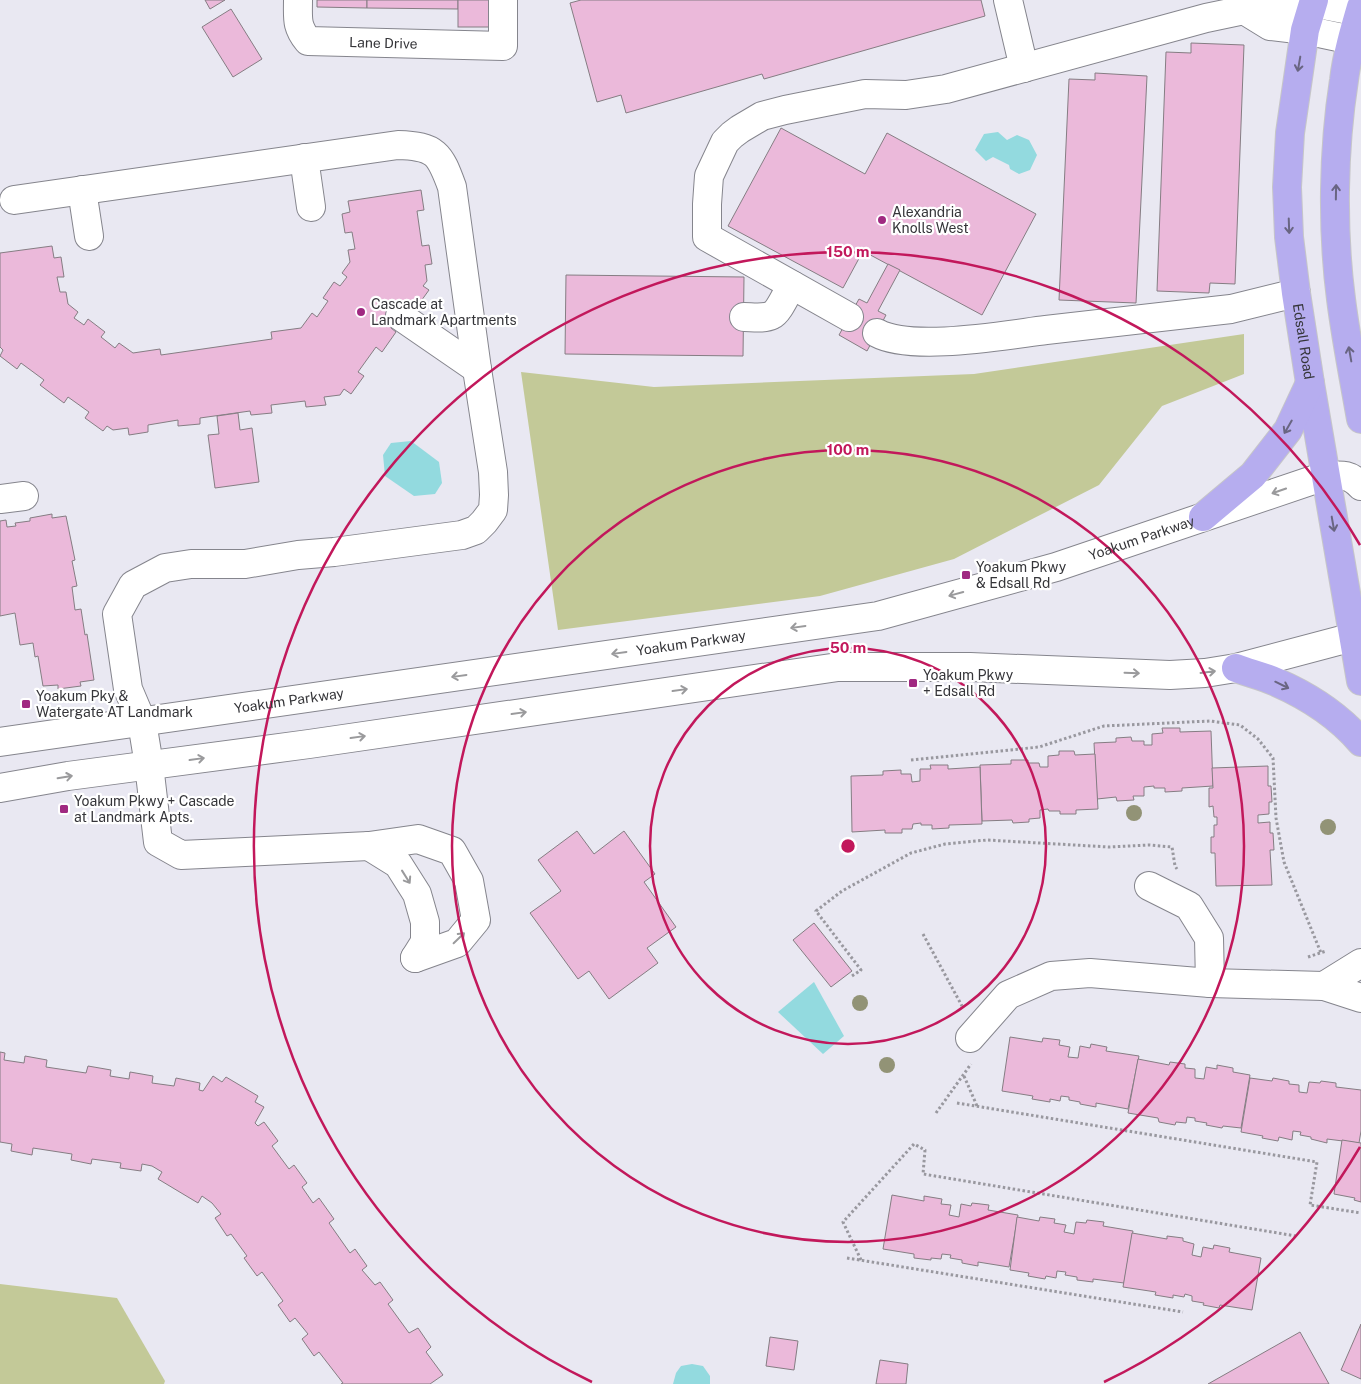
<svg xmlns="http://www.w3.org/2000/svg" width="1361" height="1384" font-family="'Public Sans',sans-serif">
<rect width="100%" height="100%" fill="#e9e8f2"/>
<g fill="#c3c998">
<path d="M 1244,334 L 1244,374 L 1162,406 L 1099,485 L 954,559 L 820,596 L 558,630 L 521,372 L 654,387 L 974,374 Z"/>
<path d="M 0,1284 L 117,1298 L 165,1381 L 164,1384 L 0,1384 Z"/>
</g>
<g fill="#93dadf">
<path d="M 998,132 L 1007,140 L 1017,135 L 1029,140 L 1037,155 L 1030,170 L 1019,174 L 1010,169 L 1009,165 L 993,157 L 986,161 L 975,150 L 984,134 Z"/>
<path d="M 411,441 L 439,462 L 442,483 L 435,494 L 414,496 L 385,476 L 383,455 L 391,443 Z"/>
<path d="M 814,982 L 844,1036 L 823,1054 L 778,1012 Z"/>
<path d="M 692,1364 L 703,1366 L 710,1376 L 710,1384 L 673,1384 L 676,1373 L 681,1366 Z"/>
</g>
<g fill="#ebb9da" stroke="#857d83">
<path d="M 205,0 L 225,0 L 210,9 Z"/>
<path d="M 317,0 L 367,0 L 367,8 L 317,7 Z"/>
<path d="M 367,0 L 458,0 L 458,9 L 367,8 Z"/>
<rect x="458" y="0" width="37" height="27"/>
<path d="M 581,0 L 981,0 L 985,16 L 764,79 L 762,74 L 626,113 L 621,95 L 597,102 L 570,3 Z"/>
<path d="M 231,9 L 262,59 L 233,77 L 202,27 Z"/>
<path d="M 1191,43 L 1244,45 L 1235,284 L 1210,283 L 1209,293 L 1157,291 L 1166,52 L 1191,53 Z"/>
<path d="M 1095,73 L 1147,76 L 1136,303 L 1059,300 L 1069,79 L 1095,80 Z"/>
<path d="M 781,128 L 865,174 L 887,133 L 1036,214 L 982,315 L 863,251 L 843,288 L 728,226 Z"/>
<path d="M 421,190 L 424,210 L 417,211 L 422,246 L 429,245 L 432,264 L 425,265 L 427,281 L 423,286 L 429,290 L 416,308 L 409,303 L 391,328 L 396,332 L 382,352 L 376,347 L 358,372 L 364,376 L 351,394 L 344,389 L 340,395 L 324,397 L 326,405 L 306,407 L 305,401 L 271,405 L 272,413 L 251,415 L 250,411 L 200,418 L 200,424 L 178,426 L 178,420 L 148,425 L 148,432 L 129,435 L 128,428 L 113,430 L 107,426 L 103,431 L 85,418 L 89,412 L 68,397 L 64,403 L 40,385 L 44,380 L 21,363 L 17,369 L 0,356 L 3,350 L 0,347 L 0,253 L 52,246 L 54,258 L 61,257 L 64,277 L 57,277 L 60,292 L 66,292 L 68,304 L 78,312 L 74,318 L 84,325 L 88,319 L 105,332 L 101,337 L 115,348 L 119,343 L 133,353 L 160,349 L 161,355 L 272,339 L 271,332 L 301,328 L 312,313 L 317,317 L 328,301 L 323,298 L 334,282 L 340,286 L 347,277 L 342,273 L 350,262 L 348,250 L 355,249 L 352,232 L 345,233 L 342,214 L 350,212 L 348,201 Z"/>
<path d="M 888,264 L 900,270 L 878,311 L 886,315 L 867,351 L 839,335 L 859,299 L 867,303 Z"/>
<path d="M 566,275 L 744,277 L 743,356 L 565,354 Z"/>
<path d="M 238,413 L 240,430 L 252,428 L 259,482 L 215,488 L 208,435 L 219,434 L 217,416 Z"/>
<path d="M 52,514 L 52,518 L 66,516 L 75,560 L 72,561 L 77,586 L 72,587 L 75,610 L 81,609 L 85,635 L 87,634 L 94,680 L 80,682 L 81,686 L 58,689 L 58,685 L 43,686 L 38,656 L 35,657 L 33,643 L 20,645 L 15,613 L 0,616 L 0,521 L 6,520 L 7,527 L 16,526 L 15,523 L 30,521 L 30,518 Z"/>
<path d="M 1162,728 L 1180,728 L 1180,732 L 1211,731 L 1213,786 L 1182,788 L 1182,791 L 1165,792 L 1165,788 L 1154,788 L 1154,786 L 1144,787 L 1144,796 L 1133,796 L 1134,800 L 1117,801 L 1116,797 L 1097,799 L 1094,743 L 1116,742 L 1116,738 L 1131,737 L 1132,741 L 1144,741 L 1144,745 L 1152,745 L 1152,734 L 1163,733 Z"/>
<path d="M 1059,751 L 1074,751 L 1075,755 L 1095,754 L 1098,809 L 1076,810 L 1076,814 L 1060,814 L 1060,811 L 1049,811 L 1048,809 L 1040,810 L 1040,818 L 1029,819 L 1029,822 L 1013,823 L 1012,820 L 982,821 L 980,765 L 1011,764 L 1011,760 L 1028,760 L 1028,763 L 1039,763 L 1040,767 L 1048,767 L 1048,756 L 1059,755 Z"/>
<path d="M 930,765 L 948,765 L 948,769 L 980,767 L 982,824 L 949,825 L 949,828 L 932,829 L 932,825 L 921,825 L 921,823 L 913,824 L 912,829 L 902,829 L 902,833 L 885,833 L 885,830 L 852,832 L 851,776 L 883,775 L 883,771 L 901,770 L 901,774 L 911,774 L 912,782 L 920,781 L 920,769 L 931,769 Z"/>
<path d="M 1268,766 L 1268,786 L 1271,786 L 1272,802 L 1269,802 L 1269,814 L 1258,815 L 1258,823 L 1270,822 L 1270,833 L 1273,833 L 1274,850 L 1270,850 L 1272,885 L 1216,886 L 1215,853 L 1211,853 L 1211,837 L 1214,837 L 1214,825 L 1217,825 L 1217,817 L 1214,817 L 1213,806 L 1209,807 L 1209,788 L 1213,788 L 1212,768 Z"/>
<path d="M 577,831 L 594,854 L 624,831 L 655,874 L 644,882 L 676,927 L 647,948 L 658,963 L 609,999 L 589,971 L 578,979 L 530,913 L 561,891 L 538,860 Z"/>
<path d="M 814,923 L 852,971 L 831,987 L 793,940 Z"/>
<path d="M 1010,1037 L 1042,1042 L 1043,1038 L 1060,1040 L 1059,1045 L 1070,1047 L 1068,1057 L 1078,1058 L 1080,1046 L 1090,1048 L 1091,1044 L 1107,1047 L 1106,1051 L 1139,1056 L 1128,1109 L 1096,1103 L 1096,1107 L 1080,1104 L 1080,1102 L 1069,1100 L 1069,1097 L 1061,1096 L 1060,1101 L 1050,1099 L 1050,1102 L 1032,1099 L 1033,1096 L 1002,1091 Z"/>
<path d="M 0,1052 L 5,1053 L 4,1060 L 24,1063 L 25,1056 L 47,1060 L 46,1067 L 86,1073 L 88,1066 L 111,1070 L 110,1076 L 129,1079 L 130,1072 L 153,1076 L 152,1083 L 174,1086 L 176,1078 L 200,1083 L 199,1090 L 203,1091 L 213,1076 L 222,1082 L 226,1077 L 258,1096 L 255,1102 L 264,1107 L 255,1123 L 258,1126 L 264,1122 L 278,1141 L 272,1146 L 289,1169 L 294,1165 L 307,1183 L 302,1187 L 313,1203 L 319,1198 L 334,1219 L 329,1223 L 350,1253 L 355,1249 L 367,1266 L 362,1270 L 375,1285 L 380,1282 L 393,1300 L 388,1304 L 409,1333 L 418,1328 L 431,1347 L 426,1352 L 443,1375 L 430,1384 L 341,1384 L 343,1383 L 319,1352 L 314,1356 L 302,1339 L 308,1334 L 295,1318 L 290,1322 L 278,1305 L 283,1301 L 262,1272 L 257,1276 L 244,1258 L 247,1256 L 231,1234 L 227,1236 L 215,1218 L 221,1214 L 212,1203 L 202,1196 L 198,1203 L 158,1179 L 162,1172 L 152,1166 L 142,1164 L 141,1171 L 120,1168 L 121,1163 L 92,1159 L 91,1164 L 71,1160 L 72,1154 L 33,1148 L 32,1155 L 11,1151 L 12,1144 L 0,1142 Z"/>
<path d="M 1138,1059 L 1169,1065 L 1170,1062 L 1185,1064 L 1185,1068 L 1195,1069 L 1195,1078 L 1204,1079 L 1206,1067 L 1217,1069 L 1217,1065 L 1233,1068 L 1233,1072 L 1250,1075 L 1241,1128 L 1223,1126 L 1222,1128 L 1206,1125 L 1207,1123 L 1195,1121 L 1195,1118 L 1187,1117 L 1186,1123 L 1176,1122 L 1175,1125 L 1159,1122 L 1158,1118 L 1128,1113 Z"/>
<path d="M 1250,1078 L 1272,1081 L 1273,1078 L 1289,1081 L 1289,1084 L 1299,1085 L 1299,1092 L 1307,1093 L 1309,1082 L 1320,1083 L 1321,1081 L 1336,1083 L 1336,1087 L 1361,1090 L 1361,1131 L 1359,1143 L 1327,1139 L 1327,1143 L 1311,1139 L 1311,1137 L 1300,1135 L 1301,1132 L 1293,1131 L 1292,1140 L 1279,1137 L 1278,1141 L 1262,1138 L 1263,1136 L 1241,1132 Z"/>
<path d="M 1342,1140 L 1361,1143 L 1361,1202 L 1354,1200 L 1355,1198 L 1334,1194 Z"/>
<path d="M 892,1195 L 924,1201 L 924,1196 L 942,1199 L 941,1204 L 951,1205 L 949,1215 L 959,1217 L 961,1204 L 971,1206 L 972,1203 L 989,1205 L 988,1210 L 1018,1215 L 1009,1267 L 978,1262 L 978,1266 L 962,1263 L 962,1260 L 950,1258 L 951,1255 L 942,1254 L 941,1259 L 931,1258 L 931,1260 L 914,1258 L 914,1254 L 883,1249 Z"/>
<path d="M 1017,1217 L 1039,1221 L 1040,1217 L 1055,1219 L 1054,1223 L 1066,1225 L 1064,1232 L 1074,1234 L 1076,1222 L 1086,1223 L 1087,1220 L 1104,1222 L 1103,1226 L 1133,1231 L 1124,1283 L 1093,1279 L 1093,1282 L 1077,1280 L 1077,1277 L 1065,1275 L 1066,1272 L 1057,1271 L 1056,1278 L 1046,1276 L 1045,1279 L 1028,1276 L 1029,1273 L 1010,1270 Z"/>
<path d="M 1132,1233 L 1167,1239 L 1167,1236 L 1183,1238 L 1183,1241 L 1194,1244 L 1192,1255 L 1201,1257 L 1203,1247 L 1213,1249 L 1214,1245 L 1230,1248 L 1229,1252 L 1261,1258 L 1252,1310 L 1220,1305 L 1219,1308 L 1203,1305 L 1204,1303 L 1192,1301 L 1192,1296 L 1185,1294 L 1184,1297 L 1173,1295 L 1173,1298 L 1155,1295 L 1156,1292 L 1123,1287 Z"/>
<path d="M 1361,1324 L 1361,1379 L 1341,1370 Z"/>
<path d="M 1300,1332 L 1329,1384 L 1208,1384 Z"/>
<path d="M 770,1337 L 798,1341 L 794,1370 L 766,1366 Z"/>
<path d="M 880,1360 L 908,1364 L 906,1384 L 876,1384 Z"/>
</g>
<g fill="none" stroke-linecap="round" stroke-linejoin="round">
<g stroke="#85858d" stroke-width="30">
<g id="minor">
<path id="s1" d="M 298,0 C 298,19 296,26 308,41 L 503,46 L 503,0"/>
<path d="M 1008,0 L 1024,68"/>
<path d="M 1275,0 L 1313,3 L 1359,12"/>
<path d="M 1244,10 L 1270,26 L 1305,30 L 1352,40"/>
<path d="M 304,158 L 311,207"/>
<path d="M 82,190 L 89,236"/>
<path d="M 14,200 L 398,145 C 436,146 440,154 452,187 L 477,369 L 493,472 L 494,495 L 493,510 L 484,522 L 476,530 L 462,535 L 334,552 L 298,555 L 245,564 L 191,564 L 165,568 L 133,585 L 117,614 L 128,689 L 142,722 L 149,765 L 158,842 L 181,855 L 369,846 L 418,839 L 452,851 L 469,881 L 476,920 L 457,943 L 415,958"/>
<path d="M 400,316 L 477,369"/>
<path d="M 744,317 C 752,317 764,319 772,315 C 779,312 787,292 792,285"/>
<path d="M 849,317 L 707,237 L 707,204 L 709,176 L 725,142 L 732,135 L 740,129 L 762,116 L 785,110 L 865,94 L 906,95 L 946,89 L 1206,18 L 1244,10 L 1268,0"/>
<path d="M 877,333 C 912,352 1005,335 1046,330 C 1102,324 1157,317 1213,311 L 1231,309 L 1296,293"/>
<path d="M 0,499 L 24,496"/>
<path id="s2" d="M 0,742 L 878,616 L 1056,567 L 1325,476 C 1341,475 1349,473 1361,486"/>
<path d="M 0,788 L 68,776 L 309,744 L 838,667 L 970,667 L 1170,675 L 1205,673 L 1236,668 L 1353,637 L 1361,638"/>
<path d="M 369,846 L 398,864 L 417,894 L 425,922 L 425,942 L 415,958"/>
<path d="M 1149,886 L 1189,906 L 1209,938 L 1210,983"/>
<path d="M 1324,986 L 1361,963"/>
<path d="M 970,1038 L 1008,995 L 1051,976 L 1090,973 L 1210,983 L 1324,986 L 1361,998"/>
</g>
</g>
<g stroke="#c6c6c8" stroke-width="30">
<g id="major">
<path id="s3" d="M 1314,0 L 1305,30 L 1290,133 L 1287,187 L 1289,237 L 1296,293 L 1310,383 L 1361,681"/>
<path d="M 1361,7 C 1354,31 1347,55 1344,80 C 1333,150 1332,230 1341,299 C 1346,339 1354,379 1361,419"/>
<path d="M 1203,517 L 1253,475 L 1288,430 L 1310,383"/>
<path d="M 1236,668 C 1249,673 1263,676 1276,682 C 1308,696 1338,715 1361,742"/>
</g>
</g>
<g stroke="#99989f" stroke-width="3" stroke-dasharray="2.5 2.5" stroke-linecap="butt">
<path d="M 911,760 L 1039,747 L 1104,726 L 1210,721 L 1240,725 L 1258,739 L 1273,758 L 1276,818 L 1284,862 L 1321,953"/>
<path d="M 923,934 L 962,1006"/>
<path d="M 1308,957 L 1326,951"/>
<path d="M 852,976 L 861,970 L 816,911 L 842,891 L 911,853 L 945,844 L 987,840 L 1109,847 L 1149,845 L 1172,847 L 1175,866 L 1177,869"/>
<path d="M 964,1076 L 977,1106"/>
<path d="M 957,1103 L 1317,1162 L 1310,1205 L 1361,1213"/>
<path d="M 936,1113 L 971,1064"/>
<path d="M 847,1258 L 1183,1312"/>
<path d="M 861,1260 L 843,1222 L 914,1144 L 925,1150 L 923,1174 L 1296,1236"/>
</g>
<use href="#minor" stroke="#fff" stroke-width="28"/>
<use href="#major" stroke="#b6adef" stroke-width="28"/>
</g>
<g fill="#929376">
<circle cx="1134" cy="813" r="8"/>
<circle cx="1328" cy="827" r="8"/>
<circle cx="860" cy="1003" r="8"/>
<circle cx="887" cy="1065" r="8"/>
</g>
<defs><path id="oneway-shaft" d="M-6 0H5M1.5-3L5.5 0L1.5 3" fill="none" stroke-width="1.6" stroke-linecap="round" stroke-linejoin="round" transform="scale(1.25)"/></defs>
<g stroke="#696582">
<use href="#oneway-shaft" transform="translate(1299 64) rotate(100)"/>
<use href="#oneway-shaft" transform="translate(1336 192) rotate(-89)"/>
<use href="#oneway-shaft" transform="translate(1289 226) rotate(88)"/>
<use href="#oneway-shaft" transform="translate(1350 354) rotate(-100)"/>
<use href="#oneway-shaft" transform="translate(1288 427) rotate(120)"/>
<use href="#oneway-shaft" transform="translate(1333 524) rotate(80)"/>
<use href="#oneway-shaft" transform="translate(1282 685) rotate(26)"/>
</g>
<g stroke="#9a9a9c">
<use href="#oneway-shaft" transform="translate(1279 491) rotate(161)"/>
<use href="#oneway-shaft" transform="translate(956 594) rotate(165)"/>
<use href="#oneway-shaft" transform="translate(798 627) rotate(172)"/>
<use href="#oneway-shaft" transform="translate(619 653) rotate(172)"/>
<use href="#oneway-shaft" transform="translate(1208 672) rotate(-7)"/>
<use href="#oneway-shaft" transform="translate(1132 673) rotate(2)"/>
<use href="#oneway-shaft" transform="translate(459 676) rotate(172)"/>
<use href="#oneway-shaft" transform="translate(680 690) rotate(-8)"/>
<use href="#oneway-shaft" transform="translate(519 713) rotate(-8)"/>
<use href="#oneway-shaft" transform="translate(358 737) rotate(-8)"/>
<use href="#oneway-shaft" transform="translate(197 759) rotate(-8)"/>
<use href="#oneway-shaft" transform="translate(65 777) rotate(-9)"/>
<use href="#oneway-shaft" transform="translate(406 877) rotate(58)"/>
<use href="#oneway-shaft" transform="translate(459 938) rotate(-44)"/>
</g>
<g fill="none" stroke="#c2185b" stroke-width="2.5">
<circle cx="848" cy="846" r="198"/>
<circle cx="848" cy="846" r="396"/>
<path d="M1360 1147A594 594 0 0 1 1104 1382M592 1382A594 594 0 1 1 1360 545"/>
</g>
<g fill="#a02981" stroke="#fff" stroke-width="2">
<circle cx="882" cy="220" r="5"/>
<circle cx="361" cy="312" r="5"/>
<rect x="961" y="570" width="10" height="10" rx="2.5"/>
<rect x="908" y="678" width="10" height="10" rx="2.5"/>
<rect x="21" y="699" width="10" height="10" rx="2.5"/>
<rect x="59" y="804" width="10" height="10" rx="2.5"/>
</g>
<g text-anchor="middle" stroke-width="4.5" stroke-linejoin="round" paint-order="stroke">
<g font-size="14" fill="#353539" stroke="#fff">
<text dy="5" stroke="none"><textPath href="#s1" startOffset="119">Lane Drive</textPath></text>
<text dy="5" stroke="none"><textPath href="#s3" startOffset="345">Edsall Road</textPath></text>
<text dy="5" stroke="none"><textPath href="#s2" startOffset="1162">Yoakum Parkway</textPath></text>
<text dy="5" stroke="none"><textPath href="#s2" startOffset="698">Yoakum Parkway</textPath></text>
<text dy="5" stroke="none"><textPath href="#s2" startOffset="292">Yoakum Parkway</textPath></text>
</g>
<g font-size="14" fill="#353539" stroke="#fff" text-anchor="start">
<text x="892" y="217">Alexandria<tspan x="892" dy="16">Knolls West</tspan></text>
<text x="371" y="309">Cascade at<tspan x="371" dy="16">Landmark Apartments</tspan></text>
<text x="976" y="572">Yoakum Pkwy<tspan x="976" dy="16">&amp; Edsall Rd</tspan></text>
<text x="923" y="680">Yoakum Pkwy<tspan x="923" dy="16">+ Edsall Rd</tspan></text>
<text x="36" y="701">Yoakum Pky &amp;<tspan x="36" dy="16">Watergate AT Landmark</tspan></text>
<text x="74" y="806">Yoakum Pkwy + Cascade<tspan x="74" dy="16">at Landmark Apts.</tspan></text>
</g>
</g>
<circle cx="848" cy="846" r="8" fill="#c2185b" stroke="#fff" stroke-width="2.5"/>
<g font-size="15" text-anchor="middle" font-weight="bold" fill="#c2185b" stroke="#fff" stroke-width="4.5" stroke-linejoin="round" paint-order="stroke">
<text x="848" y="257">150 m</text>
<text x="848" y="455">100 m</text>
<text x="848" y="653">50 m</text>
</g>
</svg>
